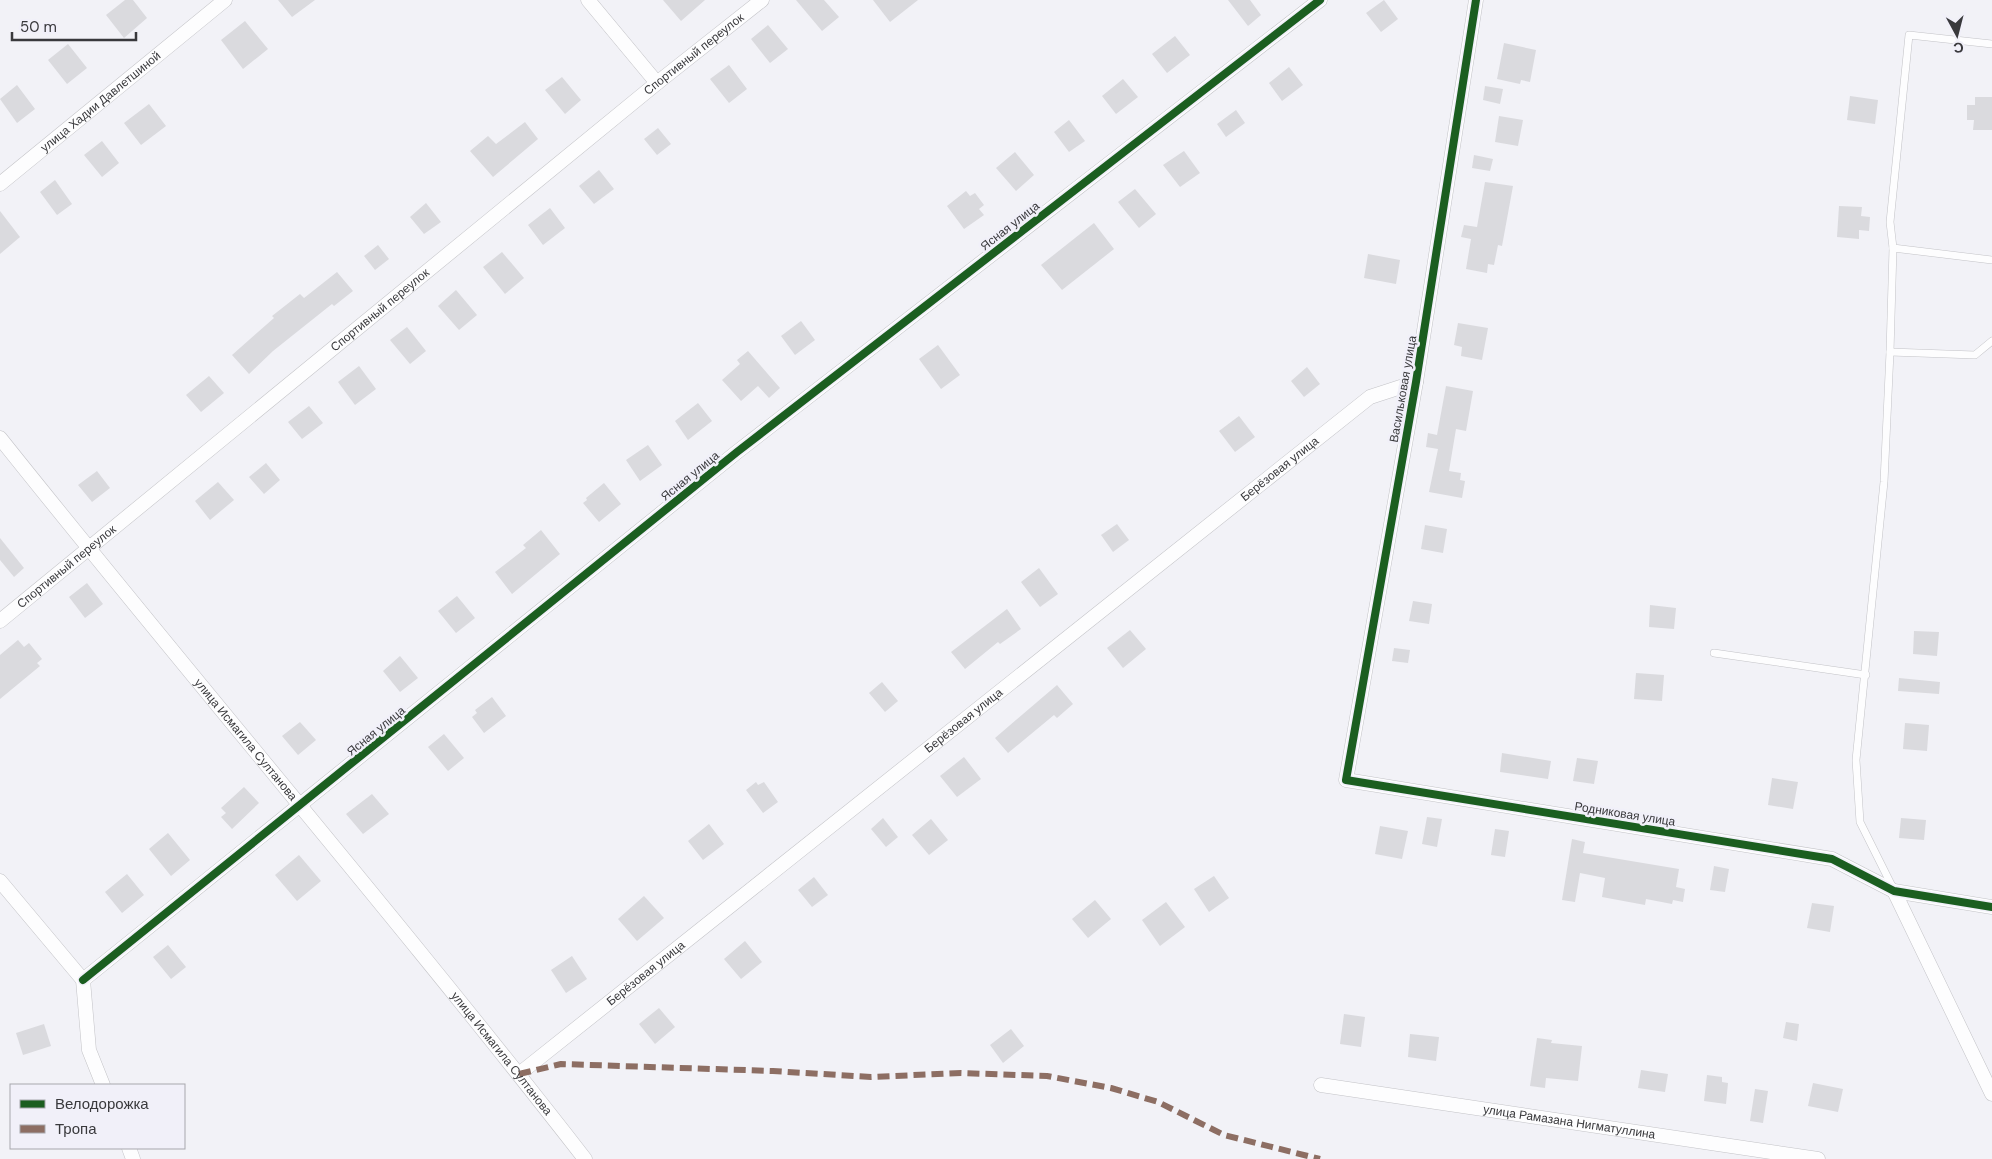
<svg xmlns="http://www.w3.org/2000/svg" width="1992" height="1159" font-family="'DM Sans',sans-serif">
<rect width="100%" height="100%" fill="#f2f2f7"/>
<g fill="#dadade">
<path d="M 125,0 L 133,0 L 147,18 L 124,38 L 106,15 Z"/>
<path d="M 278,0 L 315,0 L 292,17 Z"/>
<path d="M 663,0 L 705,0 L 681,21 Z"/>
<path d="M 796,0 L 824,0 L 839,17 L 822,31 Z"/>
<path d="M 873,0 L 918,0 L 890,22 Z"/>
<path d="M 1228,0 L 1250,0 L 1261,15 L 1248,26 Z"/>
<path d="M 1384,0 L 1398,19 L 1381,32 L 1366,13 Z"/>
<path d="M 245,21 L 268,49 L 243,69 L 221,40 Z"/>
<path d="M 768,25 L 788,49 L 770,63 L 751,39 Z"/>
<path d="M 1175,36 L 1190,55 L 1167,73 L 1152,54 Z"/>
<path d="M 1504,43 L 1536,50 L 1530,82 L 1521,80 L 1520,84 L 1497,79 Z"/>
<path d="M 68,44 L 87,68 L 67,84 L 48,60 Z"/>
<path d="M 729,65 L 747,89 L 729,103 L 710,79 Z"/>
<path d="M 1289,67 L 1303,85 L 1282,101 L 1269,83 Z"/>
<path d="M 562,77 L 581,100 L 565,114 L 545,90 Z"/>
<path d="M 1123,79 L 1138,97 L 1116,114 L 1102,96 Z"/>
<path d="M 17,85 L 35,109 L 17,123 L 0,99 Z"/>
<path d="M 1485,86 L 1503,89 L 1500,104 L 1483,100 Z"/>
<path d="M 1850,96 L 1878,100 L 1875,124 L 1847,120 Z"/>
<path d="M 1975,97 L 1992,97 L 1992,130 L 1973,130 L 1974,120 L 1967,120 L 1967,105 L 1975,105 Z"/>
<path d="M 149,104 L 166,126 L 141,145 L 124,123 Z"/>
<path d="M 1236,110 L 1245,123 L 1226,137 L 1217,124 Z"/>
<path d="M 1499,116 L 1523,120 L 1518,146 L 1495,142 Z"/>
<path d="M 1069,120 L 1085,141 L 1069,152 L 1054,132 Z"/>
<path d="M 525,122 L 538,139 L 493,177 L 470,151 L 488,136 L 496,144 Z"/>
<path d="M 658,128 L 671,144 L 657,155 L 644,139 Z"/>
<path d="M 102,141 L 119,163 L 102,177 L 84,155 Z"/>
<path d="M 1184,151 L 1200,173 L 1180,187 L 1163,165 Z"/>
<path d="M 1015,152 L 1034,175 L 1016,191 L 996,168 Z"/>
<path d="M 1474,155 L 1493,159 L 1490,171 L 1472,168 Z"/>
<path d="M 599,170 L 614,189 L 594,204 L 579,186 Z"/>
<path d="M 55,180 L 72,204 L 57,215 L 40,192 Z"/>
<path d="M 1485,182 L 1513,186 L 1502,246 L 1498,245 L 1494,265 L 1488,264 L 1487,273 L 1466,269 L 1471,239 L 1461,237 L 1464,225 L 1477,227 Z"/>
<path d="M 1135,189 L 1156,214 L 1139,228 L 1118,202 Z"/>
<path d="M 966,191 L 970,196 L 975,193 L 984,205 L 979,209 L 984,215 L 964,229 L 947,206 Z"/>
<path d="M 426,203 L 441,222 L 424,234 L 410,217 Z"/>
<path d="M 1839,206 L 1862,207 L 1861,216 L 1870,217 L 1869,231 L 1859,230 L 1859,239 L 1837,237 Z"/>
<path d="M 550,208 L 565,228 L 543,245 L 528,225 Z"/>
<path d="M 0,211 L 20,237 L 0,254 Z"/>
<path d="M 1094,223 L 1114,249 L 1062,290 L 1041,265 Z"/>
<path d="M 378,245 L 389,259 L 375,270 L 364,256 Z"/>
<path d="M 502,252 L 524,278 L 505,294 L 483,267 Z"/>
<path d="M 1368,254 L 1400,260 L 1396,284 L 1364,278 Z"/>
<path d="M 337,272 L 353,291 L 334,306 L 332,304 L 273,351 L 249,374 L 232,355 L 274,318 L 272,316 L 300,294 L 304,298 Z"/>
<path d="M 456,290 L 477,315 L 459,330 L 438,306 Z"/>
<path d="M 801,321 L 815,340 L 795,355 L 781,336 Z"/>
<path d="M 1458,323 L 1488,328 L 1482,360 L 1461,356 L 1462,347 L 1454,345 Z"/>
<path d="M 407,327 L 426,351 L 410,364 L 390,340 Z"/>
<path d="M 938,345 L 960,375 L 941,389 L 919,359 Z"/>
<path d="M 748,351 L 780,388 L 769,398 L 758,386 L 741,401 L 722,380 L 740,364 L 737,360 Z"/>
<path d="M 359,366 L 376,389 L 355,405 L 338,382 Z"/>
<path d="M 1307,367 L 1320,384 L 1304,397 L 1291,381 Z"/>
<path d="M 209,376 L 224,393 L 201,412 L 186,395 Z"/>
<path d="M 1446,386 L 1473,391 L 1466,431 L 1456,429 L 1449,471 L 1461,473 L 1460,480 L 1465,481 L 1462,498 L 1429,492 L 1438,449 L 1426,447 L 1428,433 L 1437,435 Z"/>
<path d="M 698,403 L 712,421 L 688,440 L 675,421 Z"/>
<path d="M 309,406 L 323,423 L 302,439 L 288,422 Z"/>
<path d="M 1239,416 L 1255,437 L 1235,452 L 1219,431 Z"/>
<path d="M 648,445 L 662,465 L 640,481 L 626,460 Z"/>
<path d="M 266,463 L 280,480 L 264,494 L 249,477 Z"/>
<path d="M 97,471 L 110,488 L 92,502 L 78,485 Z"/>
<path d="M 218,482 L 234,500 L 210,520 L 195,501 Z"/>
<path d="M 604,483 L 621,504 L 599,522 L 583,503 L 587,500 L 586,498 Z"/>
<path d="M 1117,524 L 1129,540 L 1113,552 L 1101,535 Z"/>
<path d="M 1425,525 L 1447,529 L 1443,553 L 1421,549 Z"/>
<path d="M 541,530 L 560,554 L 512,594 L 495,572 L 526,548 L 523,545 Z"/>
<path d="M 0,538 L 24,568 L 14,577 L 0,560 Z"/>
<path d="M 1039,568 L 1058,594 L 1040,607 L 1021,582 Z"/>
<path d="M 87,583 L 103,604 L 85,618 L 69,597 Z"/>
<path d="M 457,596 L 475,618 L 456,633 L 438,611 Z"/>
<path d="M 1413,601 L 1432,604 L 1429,624 L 1409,621 Z"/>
<path d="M 1650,605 L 1676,608 L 1674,629 L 1649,627 Z"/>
<path d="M 1007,609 L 1021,629 L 1000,644 L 998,642 L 965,669 L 951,652 Z"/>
<path d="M 1130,630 L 1146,649 L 1123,668 L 1107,648 Z"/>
<path d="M 1914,631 L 1939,632 L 1937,656 L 1913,654 Z"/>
<path d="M 18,640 L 24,647 L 29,643 L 42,659 L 37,663 L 40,666 L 0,699 L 0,655 Z"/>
<path d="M 1394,648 L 1410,650 L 1408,663 L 1392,661 Z"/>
<path d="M 400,656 L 418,678 L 400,692 L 383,671 Z"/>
<path d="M 1636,673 L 1664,675 L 1662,701 L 1634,699 Z"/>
<path d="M 1899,678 L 1940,682 L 1939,694 L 1898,691 Z"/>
<path d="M 882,682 L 898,701 L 885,712 L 869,693 Z"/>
<path d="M 1057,685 L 1073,704 L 1057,718 L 1054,715 L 1008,753 L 995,738 Z"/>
<path d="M 492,697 L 506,716 L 484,733 L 472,717 L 477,713 L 475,710 Z"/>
<path d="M 300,722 L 316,740 L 298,755 L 282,736 Z"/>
<path d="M 1905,723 L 1929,725 L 1927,751 L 1903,749 Z"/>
<path d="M 444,734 L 464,758 L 448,771 L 428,747 Z"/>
<path d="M 1502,753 L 1551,761 L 1548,779 L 1500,772 Z"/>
<path d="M 964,757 L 981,779 L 957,797 L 940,776 Z"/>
<path d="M 1577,758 L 1598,761 L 1594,784 L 1573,781 Z"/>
<path d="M 1772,778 L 1798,782 L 1793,809 L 1768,805 Z"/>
<path d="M 756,782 L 758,785 L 764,782 L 778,802 L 763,813 L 746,790 Z"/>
<path d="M 244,787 L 259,803 L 232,829 L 221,817 L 226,813 L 221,808 Z"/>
<path d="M 372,794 L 389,814 L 363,834 L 346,814 Z"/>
<path d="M 1427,817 L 1442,819 L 1437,847 L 1422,844 Z"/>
<path d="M 883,818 L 898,837 L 886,847 L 871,829 Z"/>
<path d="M 1901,818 L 1926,820 L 1924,840 L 1899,838 Z"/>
<path d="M 931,819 L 948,840 L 929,855 L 912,835 Z"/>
<path d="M 709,824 L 724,844 L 703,860 L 688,841 Z"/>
<path d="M 1380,826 L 1408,831 L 1402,859 L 1375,854 Z"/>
<path d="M 1495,829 L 1509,831 L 1505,857 L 1491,855 Z"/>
<path d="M 168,833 L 190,860 L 171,876 L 149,849 Z"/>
<path d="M 1572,839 L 1585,842 L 1583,853 L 1679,869 L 1676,887 L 1685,889 L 1683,902 L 1673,900 L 1672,904 L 1646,899 L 1645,905 L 1602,897 L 1605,878 L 1580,873 L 1575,902 L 1562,900 Z"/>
<path d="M 299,855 L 321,881 L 297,901 L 275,875 Z"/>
<path d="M 1714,866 L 1729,869 L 1725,892 L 1710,890 Z"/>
<path d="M 127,874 L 144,895 L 122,913 L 105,892 Z"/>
<path d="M 1214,876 L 1229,898 L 1209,912 L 1194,889 Z"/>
<path d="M 814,877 L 828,895 L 812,907 L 798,890 Z"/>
<path d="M 644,896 L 664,918 L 637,941 L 618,919 Z"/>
<path d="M 1095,900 L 1111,919 L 1088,938 L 1072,919 Z"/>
<path d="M 1166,902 L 1185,927 L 1160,946 L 1142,920 Z"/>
<path d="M 1812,903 L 1834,906 L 1830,932 L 1807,928 Z"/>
<path d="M 745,941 L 762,962 L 741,979 L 724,959 Z"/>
<path d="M 168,945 L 186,967 L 171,979 L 153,957 Z"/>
<path d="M 572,956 L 587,979 L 566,993 L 551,970 Z"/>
<path d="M 659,1008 L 675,1027 L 655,1044 L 639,1024 Z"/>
<path d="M 1344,1014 L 1365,1017 L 1361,1047 L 1340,1044 Z"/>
<path d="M 1786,1022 L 1799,1024 L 1797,1041 L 1783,1038 Z"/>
<path d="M 44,1024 L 51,1046 L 23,1055 L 16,1033 Z"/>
<path d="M 1011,1029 L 1024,1046 L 1003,1063 L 990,1045 Z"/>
<path d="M 1410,1034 L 1439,1037 L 1436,1061 L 1408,1057 Z"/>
<path d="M 1537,1038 L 1552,1040 L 1551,1043 L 1582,1046 L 1578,1081 L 1546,1078 L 1545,1088 L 1530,1086 Z"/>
<path d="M 1641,1070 L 1668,1074 L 1665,1092 L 1638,1088 Z"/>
<path d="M 1707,1075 L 1722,1077 L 1722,1082 L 1728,1083 L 1726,1104 L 1704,1101 Z"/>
<path d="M 1813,1083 L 1843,1089 L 1838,1112 L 1808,1106 Z"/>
<path d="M 1755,1089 L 1768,1091 L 1763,1123 L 1750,1121 Z"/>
</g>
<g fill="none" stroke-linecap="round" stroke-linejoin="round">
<g stroke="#c3c3c7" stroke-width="8">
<g id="service">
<path d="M 1893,248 L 1992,260"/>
<path d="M 1890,352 L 1975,355 L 1992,341"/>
<path d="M 1714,653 L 1866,675"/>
<path d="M 1893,888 L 1860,822 L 1856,760 L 1884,482 L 1890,352 L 1893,248 L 1890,222 L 1909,35 L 1992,44"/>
</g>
</g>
<g stroke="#c3c3c7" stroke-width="15">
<g id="minor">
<path d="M 588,0 L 657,83"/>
<path d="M 1476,0 L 1416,382 L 1346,780 L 1832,859 L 1894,891 L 1992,907"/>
<path id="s1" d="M 0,184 L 225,0"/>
<path id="s2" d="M 0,438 C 193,680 395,915 585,1159"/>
<path id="s3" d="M 0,621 L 657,83 L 762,0"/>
<path d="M 0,881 L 83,980 L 89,1050 L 103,1085"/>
<path d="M 1894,891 L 1992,1094"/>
<path d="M 83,980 L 737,452 L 1320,0"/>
<path id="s4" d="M 519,1074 L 1370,397 L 1416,382"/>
<path id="s5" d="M 1321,1085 L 1818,1159"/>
<path d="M 129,1148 L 133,1159"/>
</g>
</g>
<use href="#service" stroke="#fdfdfe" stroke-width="7"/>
<use href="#minor" stroke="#fdfdfe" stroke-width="14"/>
<path stroke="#8d6e63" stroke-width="6" stroke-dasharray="12 6" stroke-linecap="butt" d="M 519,1074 L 561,1064 L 773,1071 L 871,1077 L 961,1073 L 1047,1076 L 1111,1088 L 1158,1102 L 1224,1135 L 1320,1159"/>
<g stroke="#f1f0f9" stroke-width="11">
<g id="cycleway">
<path d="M 1476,0 L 1416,382 L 1346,780 L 1832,859 L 1894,891 L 1992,907"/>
<path d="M 83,980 L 737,452 L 1320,0"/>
</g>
</g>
<use href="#cycleway" stroke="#1b5e20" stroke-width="8"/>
</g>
<g text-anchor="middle" stroke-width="5" stroke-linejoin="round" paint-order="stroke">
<g font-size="12" fill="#39393c" stroke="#f1f0f9">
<text dy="4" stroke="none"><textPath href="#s3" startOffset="896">Спортивный переулок</textPath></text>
<text dy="4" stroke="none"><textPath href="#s1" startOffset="130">улица Хадии Давлетшиной</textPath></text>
<text transform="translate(1010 226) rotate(-38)" y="4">Ясная улица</text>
<text dy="4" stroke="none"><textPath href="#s3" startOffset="491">Спортивный переулок</textPath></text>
<text transform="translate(1403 389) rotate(-80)" y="4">Васильковая улица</text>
<text dy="4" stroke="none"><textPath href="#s4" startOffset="972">Берёзовая улица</textPath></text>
<text transform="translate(690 476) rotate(-39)" y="4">Ясная улица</text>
<text dy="4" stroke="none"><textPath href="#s3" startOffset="86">Спортивный переулок</textPath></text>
<text dy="4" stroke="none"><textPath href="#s4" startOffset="568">Берёзовая улица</textPath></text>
<text transform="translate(376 731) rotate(-39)" y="4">Ясная улица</text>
<text dy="4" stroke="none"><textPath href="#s2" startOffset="389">улица Исмагила Султанова</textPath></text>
<text transform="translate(1625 814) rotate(9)" y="4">Родниковая улица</text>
<text dy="4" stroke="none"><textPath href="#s4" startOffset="162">Берёзовая улица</textPath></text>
<text dy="4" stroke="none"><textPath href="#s2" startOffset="794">улица Исмагила Султанова</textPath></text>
<text dy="4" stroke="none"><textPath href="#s5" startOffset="251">улица Рамазана Нигматуллина</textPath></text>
</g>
</g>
<rect x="10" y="1084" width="175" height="65" fill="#f1f0f9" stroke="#a7a7ad"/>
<rect x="20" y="1100" width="25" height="8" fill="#1b5e20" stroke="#a7a7ad"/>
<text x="55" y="1109" font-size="15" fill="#39393c">Велодорожка</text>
<rect x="20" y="1125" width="25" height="8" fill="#8d6e63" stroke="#a7a7ad"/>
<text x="55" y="1134" font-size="15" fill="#39393c">Тропа</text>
<g transform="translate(1957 35) rotate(173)" stroke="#f1f0f9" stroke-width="4" paint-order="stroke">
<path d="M0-4L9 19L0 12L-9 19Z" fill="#39393c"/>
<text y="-8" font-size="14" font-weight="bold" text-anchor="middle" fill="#39393c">С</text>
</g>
<path d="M12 32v8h124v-8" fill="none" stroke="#39393c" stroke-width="2.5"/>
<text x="20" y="32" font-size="15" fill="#39393c" stroke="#f1f0f9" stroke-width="4" paint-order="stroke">50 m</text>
</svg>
